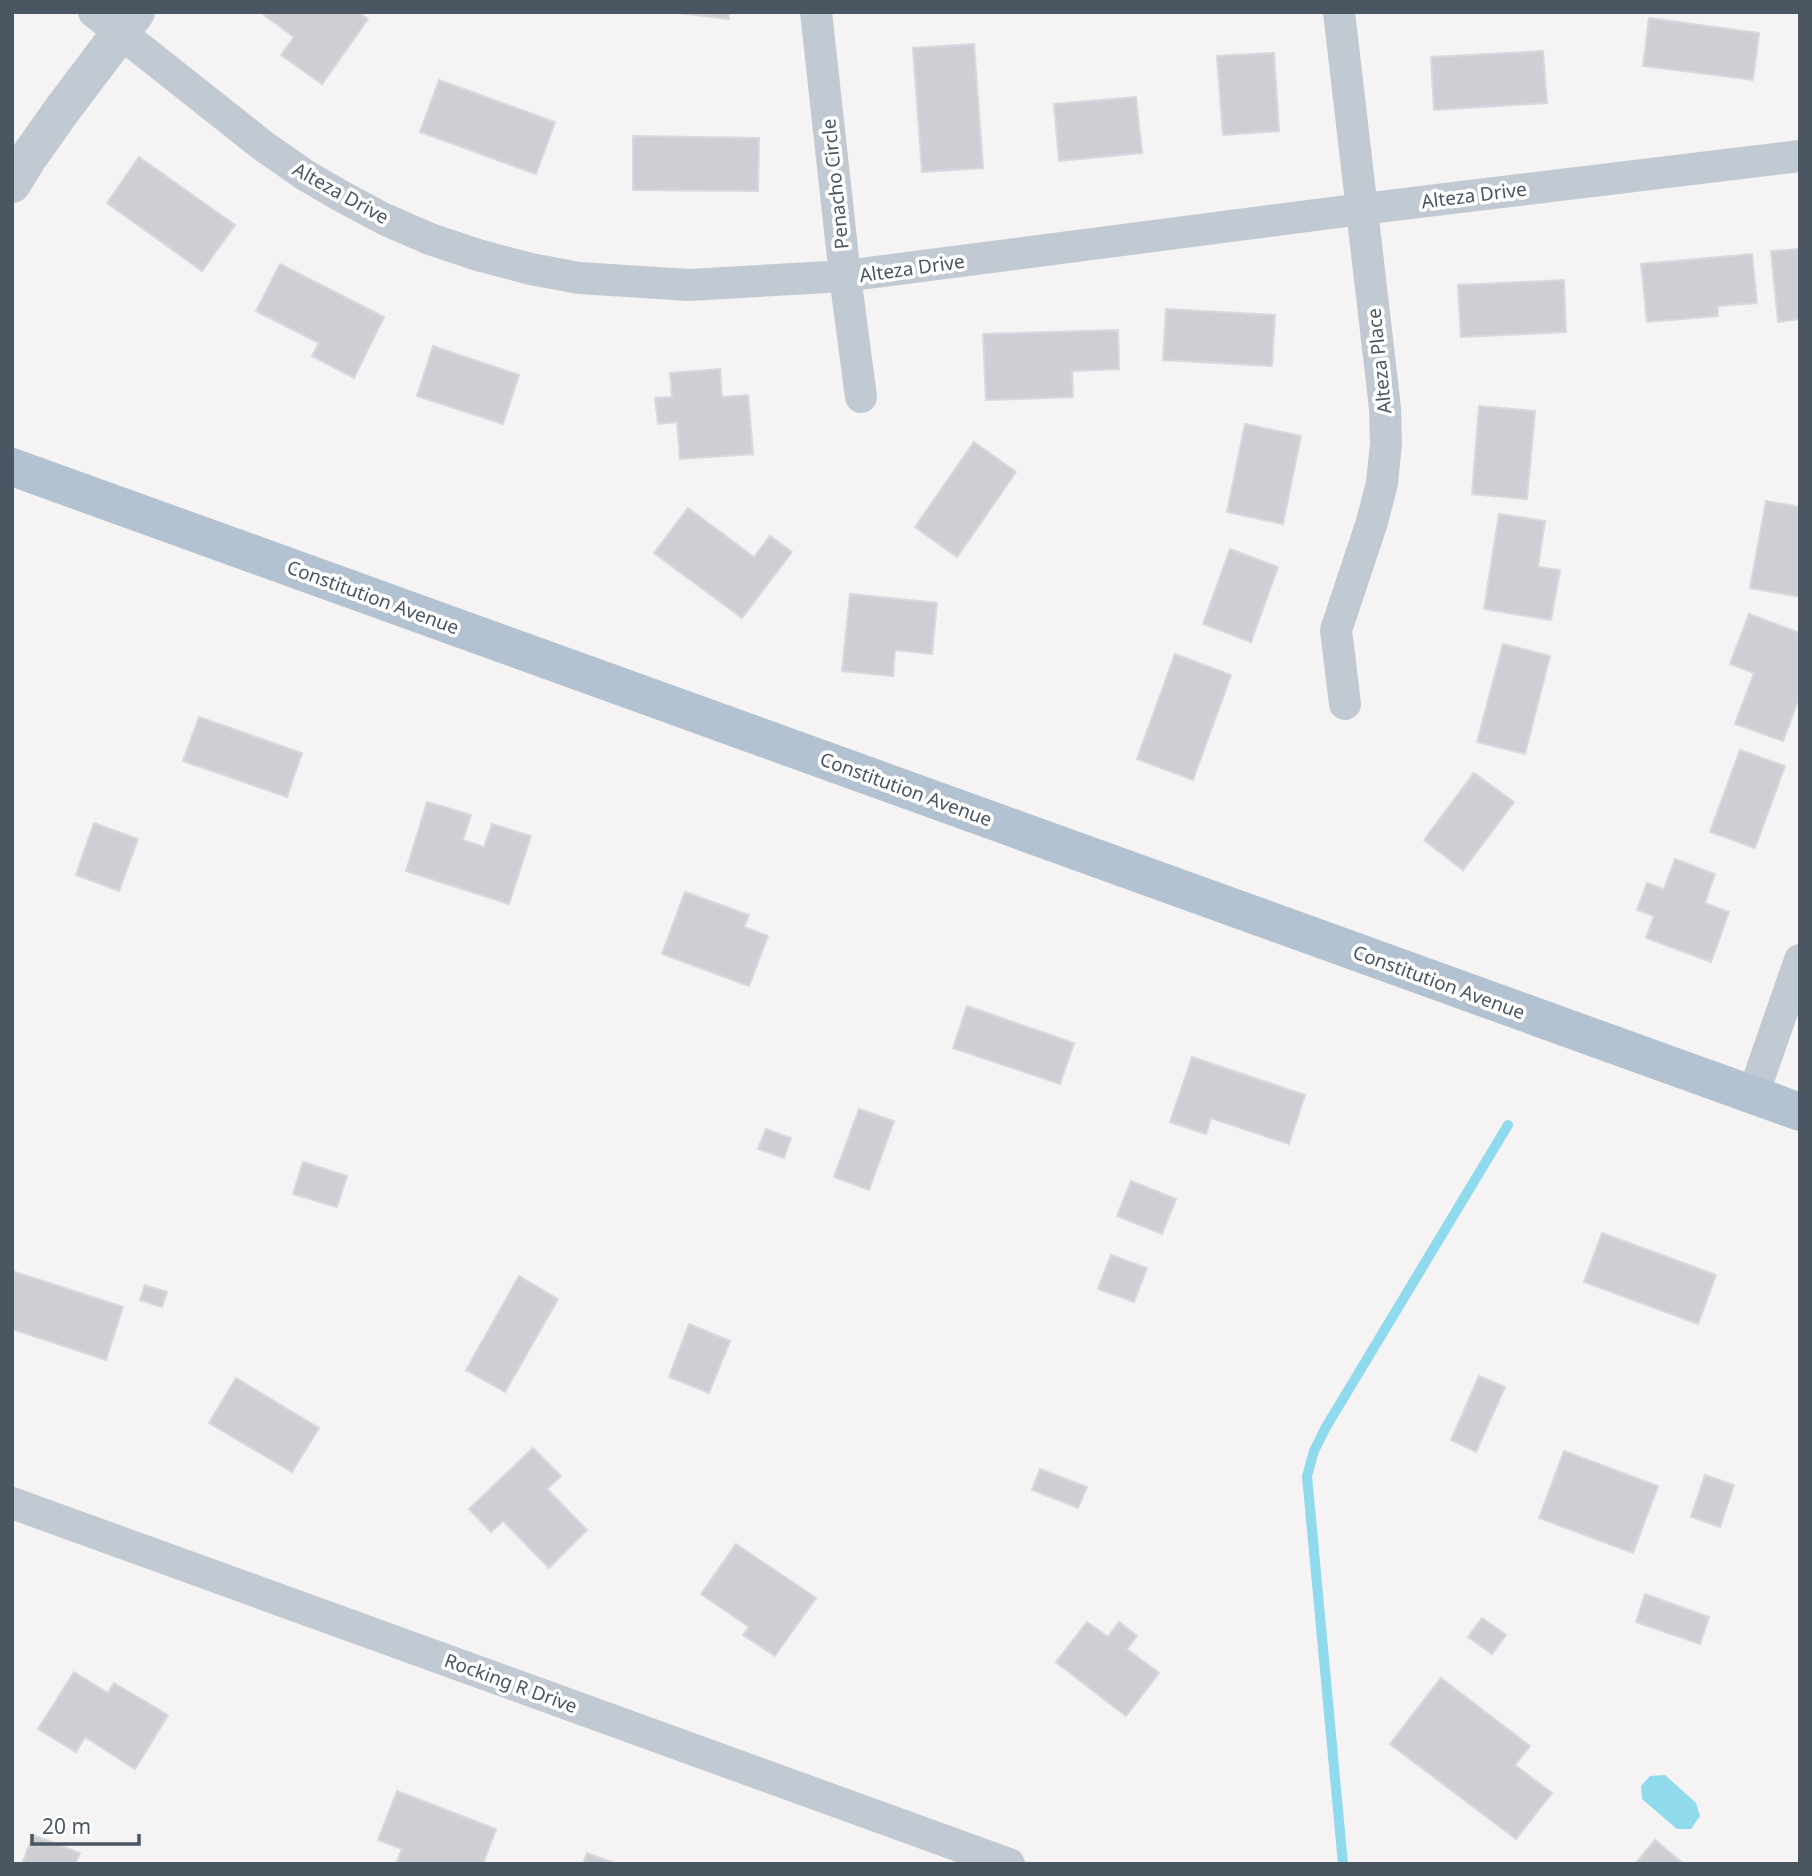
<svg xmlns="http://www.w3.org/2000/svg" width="1812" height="1876" font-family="'Noto Sans',sans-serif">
<rect width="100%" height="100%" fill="#f5f3f3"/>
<path fill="#90daee" d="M 1665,1775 L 1696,1803 L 1700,1816 L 1691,1829 L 1677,1829 L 1642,1799 L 1641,1786 L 1650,1776 Z"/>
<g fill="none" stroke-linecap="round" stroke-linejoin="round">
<path stroke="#90daee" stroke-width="10" d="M 1343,1864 L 1307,1476 L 1314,1451 L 1326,1427 L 1508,1125"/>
</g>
<g fill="#cdcfd5" stroke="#d7d9de" stroke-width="2">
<path d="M 260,12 L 358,12 L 368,19 L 322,84 L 281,55 L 294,37 Z"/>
<path d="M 672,12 L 729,12 L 729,19 Z"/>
<path d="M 1649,18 L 1759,33 L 1753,80 L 1643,66 Z"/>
<path d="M 974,44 L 983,168 L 922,172 L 913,48 Z"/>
<path d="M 1543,51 L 1547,103 L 1434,110 L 1431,57 Z"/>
<path d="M 1274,53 L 1279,131 L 1223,135 L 1217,56 Z"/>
<path d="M 439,80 L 555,122 L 536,174 L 420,132 Z"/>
<path d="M 1136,97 L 1142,153 L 1059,161 L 1054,104 Z"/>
<path d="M 633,136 L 759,138 L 758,191 L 633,190 Z"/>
<path d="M 139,157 L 235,225 L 202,271 L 107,203 Z"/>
<path d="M 1800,249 L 1800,319 L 1778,322 L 1771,251 Z"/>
<path d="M 1752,254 L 1757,303 L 1718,306 L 1718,316 L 1647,322 L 1641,264 Z"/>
<path d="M 280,264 L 384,317 L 354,378 L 312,356 L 319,343 L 256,311 Z"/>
<path d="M 1564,280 L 1566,332 L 1461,337 L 1458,285 Z"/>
<path d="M 1166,309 L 1275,315 L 1272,366 L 1163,360 Z"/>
<path d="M 1118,330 L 1119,369 L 1072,371 L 1073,397 L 986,400 L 983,334 Z"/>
<path d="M 433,346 L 519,375 L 503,424 L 417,396 Z"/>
<path d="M 720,369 L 722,397 L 748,395 L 753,454 L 680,459 L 677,422 L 658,424 L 655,398 L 672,397 L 670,373 Z"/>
<path d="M 1479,406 L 1535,411 L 1527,499 L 1472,494 Z"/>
<path d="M 1245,424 L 1301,436 L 1283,524 L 1227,512 Z"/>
<path d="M 974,442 L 1016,472 L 957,557 L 915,527 Z"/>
<path d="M 1766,501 L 1800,507 L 1800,597 L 1750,588 Z"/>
<path d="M 688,508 L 754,557 L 770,536 L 792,552 L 742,618 L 654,553 Z"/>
<path d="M 1499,514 L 1545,521 L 1538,567 L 1560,570 L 1551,620 L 1484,609 Z"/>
<path d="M 1230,549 L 1278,567 L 1251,642 L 1203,624 Z"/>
<path d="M 850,594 L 937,603 L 932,654 L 895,650 L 893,676 L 842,671 Z"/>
<path d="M 1749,614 L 1800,633 L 1800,696 L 1783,741 L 1735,724 L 1754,673 L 1730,664 Z"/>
<path d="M 1503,644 L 1550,656 L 1525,754 L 1477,742 Z"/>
<path d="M 1175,654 L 1231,675 L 1193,780 L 1137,759 Z"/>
<path d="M 199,717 L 302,753 L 287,797 L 183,761 Z"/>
<path d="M 1740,750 L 1785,766 L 1755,848 L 1710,832 Z"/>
<path d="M 1474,773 L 1514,802 L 1463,870 L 1424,840 Z"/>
<path d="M 427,802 L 471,815 L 463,840 L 484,847 L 492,824 L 531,836 L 509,904 L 406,871 Z"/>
<path d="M 94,823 L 138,839 L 119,891 L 76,875 Z"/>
<path d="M 1675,859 L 1715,874 L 1705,903 L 1729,912 L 1711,962 L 1646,938 L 1654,916 L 1637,910 L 1647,883 L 1664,889 Z"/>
<path d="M 685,892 L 749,915 L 744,927 L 768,936 L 749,986 L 662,954 Z"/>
<path d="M 967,1006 L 1074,1043 L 1060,1084 L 953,1048 Z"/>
<path d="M 1192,1057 L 1305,1095 L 1289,1144 L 1211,1118 L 1206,1134 L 1170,1122 Z"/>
<path d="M 859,1109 L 894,1121 L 869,1190 L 834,1177 Z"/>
<path d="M 766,1129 L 791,1138 L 784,1158 L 758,1149 Z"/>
<path d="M 303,1162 L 347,1176 L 337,1207 L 293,1194 Z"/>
<path d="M 1131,1181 L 1176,1199 L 1162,1234 L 1117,1216 Z"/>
<path d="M 1602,1233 L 1716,1275 L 1698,1324 L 1584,1282 Z"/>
<path d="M 1111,1255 L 1147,1268 L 1134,1302 L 1098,1289 Z"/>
<path d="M 12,1271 L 123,1307 L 106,1360 L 12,1329 Z"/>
<path d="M 519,1276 L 558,1299 L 505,1392 L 466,1370 Z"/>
<path d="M 145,1285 L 167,1292 L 162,1307 L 140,1300 Z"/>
<path d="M 689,1324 L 730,1341 L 709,1393 L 669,1377 Z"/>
<path d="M 1479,1376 L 1505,1387 L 1476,1452 L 1451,1440 Z"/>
<path d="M 236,1378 L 319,1428 L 292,1472 L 209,1423 Z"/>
<path d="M 533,1448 L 561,1476 L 547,1489 L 587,1530 L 549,1568 L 503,1521 L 491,1532 L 469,1509 Z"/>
<path d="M 1564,1451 L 1658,1486 L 1633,1553 L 1539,1518 Z"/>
<path d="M 1040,1469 L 1087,1487 L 1078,1508 L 1032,1490 Z"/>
<path d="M 1705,1475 L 1734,1485 L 1720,1527 L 1691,1517 Z"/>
<path d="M 736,1544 L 816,1598 L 775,1656 L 743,1635 L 749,1627 L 701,1594 Z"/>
<path d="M 1645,1594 L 1709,1617 L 1700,1644 L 1636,1622 Z"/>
<path d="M 1482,1618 L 1506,1635 L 1492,1654 L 1468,1637 Z"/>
<path d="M 1087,1622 L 1108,1637 L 1119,1622 L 1137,1636 L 1127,1649 L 1159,1673 L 1126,1716 L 1056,1662 Z"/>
<path d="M 74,1672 L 108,1693 L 114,1683 L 168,1715 L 135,1769 L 85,1737 L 76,1752 L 38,1729 Z"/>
<path d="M 1441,1678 L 1530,1746 L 1515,1765 L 1552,1793 L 1516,1839 L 1390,1744 Z"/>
<path d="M 397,1791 L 496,1829 L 483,1864 L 396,1864 L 402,1849 L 378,1840 Z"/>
<path d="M 33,1835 L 80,1853 L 75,1864 L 22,1864 Z"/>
<path d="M 1655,1840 L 1684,1864 L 1635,1864 Z"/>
<path d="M 587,1853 L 617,1864 L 583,1864 Z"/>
</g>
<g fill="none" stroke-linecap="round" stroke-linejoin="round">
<g stroke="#c1cad2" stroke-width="32">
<path d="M 94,12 L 262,145 L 305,175 L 341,196 L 384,219 L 430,239 L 478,255 L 531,269 L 579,278 L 689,285 L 845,276 L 1362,209 L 1800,156"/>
<path d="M 816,12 L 845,276 L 861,397"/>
<path d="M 1339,12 L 1385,408 L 1386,444 L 1382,483 L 1372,522 L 1336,630 L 1345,704"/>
<path d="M 1753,1095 L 1800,960"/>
<path d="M 12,1503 L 1009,1864"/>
</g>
<path stroke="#c1cad2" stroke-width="38" d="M 12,184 L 28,158 L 62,110 L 136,12"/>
<path stroke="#b3c2d1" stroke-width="38" d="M 12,467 L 1800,1112"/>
</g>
<g text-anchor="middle" stroke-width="7" stroke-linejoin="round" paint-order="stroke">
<g font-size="19" fill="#4a5661" stroke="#fff">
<text transform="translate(835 184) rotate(-96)" y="7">Penacho Circle</text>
<text transform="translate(341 193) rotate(29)" y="7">Alteza Drive</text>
<text transform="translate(1474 195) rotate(-7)" y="7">Alteza Drive</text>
<text transform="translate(912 268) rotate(-8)" y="7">Alteza Drive</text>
<text transform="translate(1379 361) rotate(-96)" y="7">Alteza Place</text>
<text transform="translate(373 597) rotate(20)" y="7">Constitution Avenue</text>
<text transform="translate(906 789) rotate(20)" y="7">Constitution Avenue</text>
<text transform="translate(1439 982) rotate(20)" y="7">Constitution Avenue</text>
<text transform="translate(511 1683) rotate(20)" y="7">Rocking R Drive</text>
</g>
</g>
<rect width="1812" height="1876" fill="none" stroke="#4a5661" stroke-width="28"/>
<path d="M32 1834v10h107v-10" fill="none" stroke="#4a5661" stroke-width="3.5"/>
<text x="42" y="1834" font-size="21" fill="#4a5661" stroke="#ffffff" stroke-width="5" paint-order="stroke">20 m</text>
</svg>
